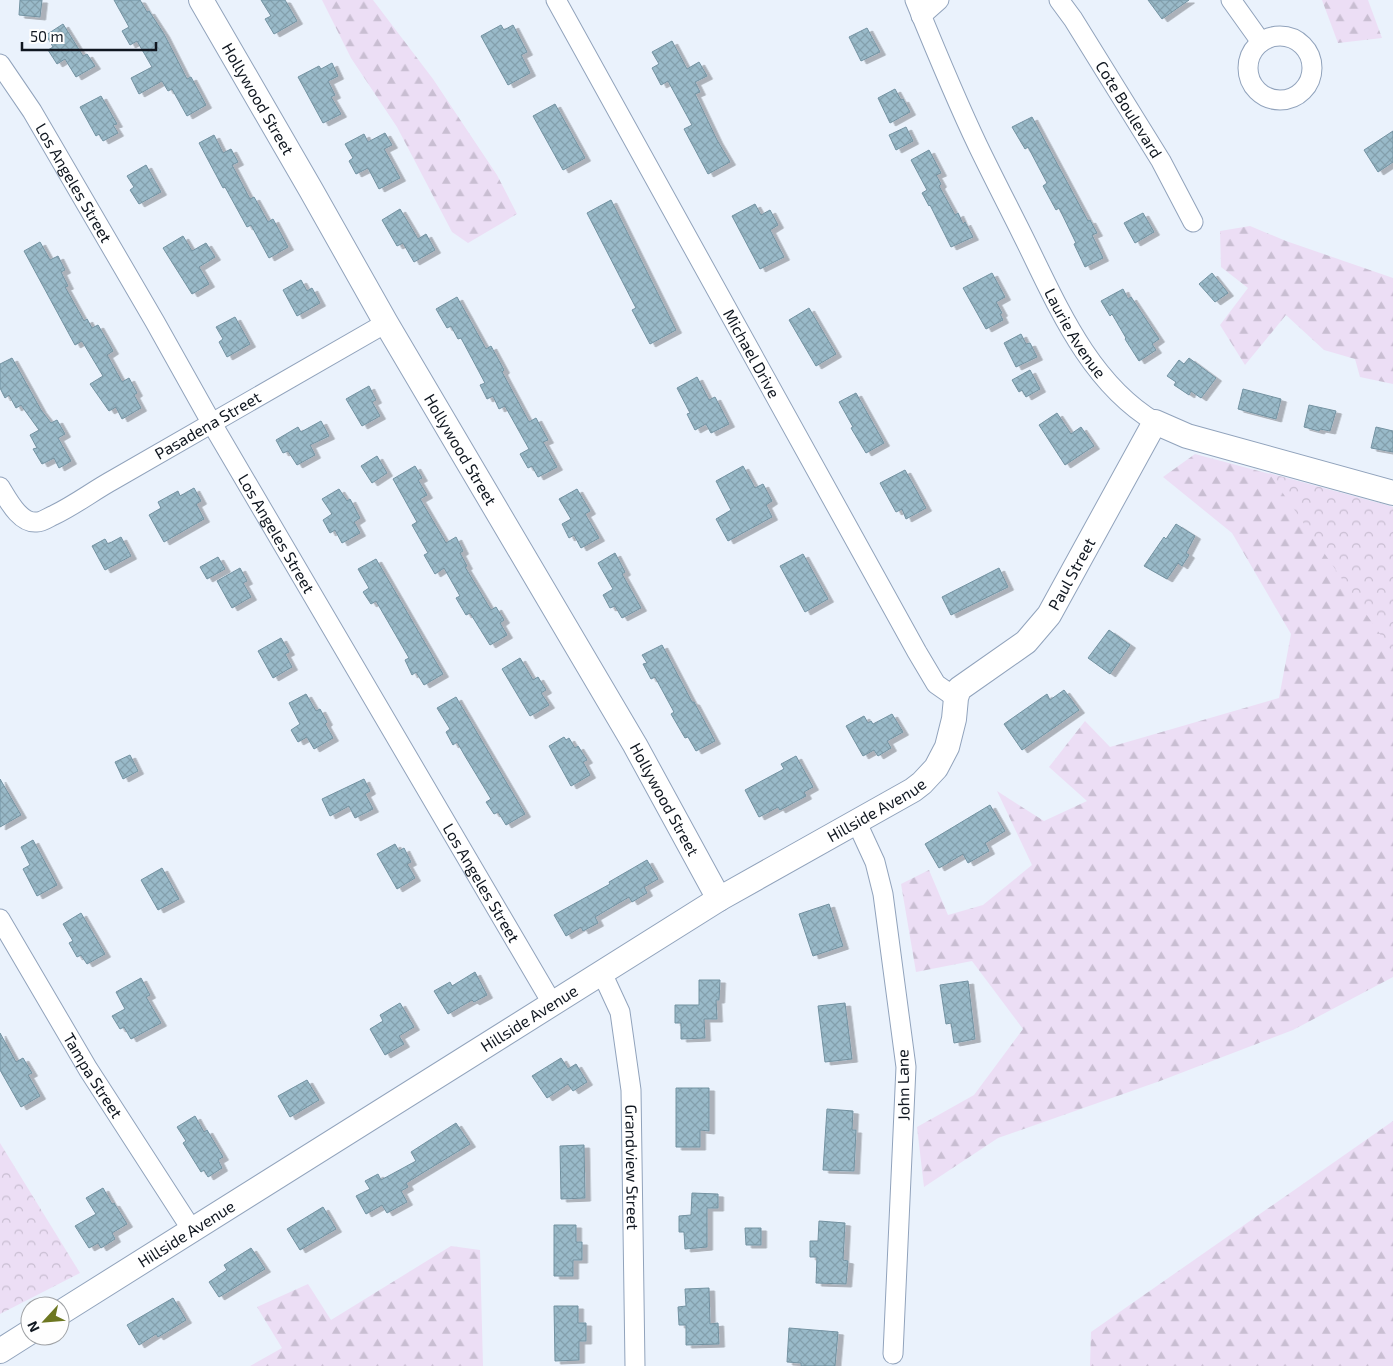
<svg xmlns="http://www.w3.org/2000/svg" width="1393" height="1366" font-family="'Exo 2',sans-serif">
<defs>
<pattern id="forest-firs" width="22" height="20" patternUnits="userSpaceOnUse" patternTransform="scale(1.25)"><rect width="22" height="20" fill="#ecdef5"/><path d="M5 1l3.5 6h-7zM16 11l3.5 6h-7z" fill="#c9bed2"/></pattern>
<pattern id="park-crowns" width="20" height="18" patternUnits="userSpaceOnUse" patternTransform="scale(1.25)"><rect width="20" height="18" fill="#ecdef5"/><path d="M2 6a3 3 0 1 1 6 0M12 15a3 3 0 1 1 6 0" fill="none" stroke="#c9bed2"/></pattern>
<pattern id="building-cross-hatch" width="8" height="8" patternUnits="userSpaceOnUse" patternTransform="scale(1.25)"><rect width="8" height="8" fill="#99bac9"/><path d="M0 0l8 8M0 8l8-8" fill="none" stroke="#839fac"/></pattern>
<filter id="shadow"><feDropShadow dx="5.5" dy="3" stdDeviation="0" flood-color="#0004"/></filter>
</defs>
<rect width="100%" height="100%" fill="#eaf2fc"/>
<g fill="url(#forest-firs)">
<path d="M 322,0 L 373,0 L 433,79 L 497,175 L 517,214 L 468,243 L 452,232 L 397,127 L 351,58 Z"/>
<path d="M 1322,0 L 1368,0 L 1382,38 L 1338,43 Z"/>
<path d="M 1250,226 L 1286,241 L 1393,278 L 1393,384 L 1360,377 L 1355,359 L 1324,350 L 1286,315 L 1245,365 L 1220,325 L 1248,288 L 1221,267 L 1220,231 Z"/>
<path d="M 1195,454 L 1393,507 L 1393,977 L 1293,1030 L 1160,1081 L 998,1138 L 924,1187 L 917,1127 L 974,1095 L 1023,1029 L 972,961 L 916,972 L 901,884 L 929,870 L 948,915 L 983,905 L 1032,865 L 997,791 L 1044,821 L 1087,801 L 1049,767 L 1085,721 L 1110,747 L 1279,698 L 1291,634 L 1232,533 L 1163,477 Z"/>
<path d="M 1393,1121 L 1393,1366 L 1090,1366 L 1091,1332 Z"/>
<path d="M 451,1246 L 480,1250 L 483,1366 L 250,1366 L 282,1348 L 257,1307 L 308,1284 L 331,1320 Z"/>
</g>
<g fill="url(#park-crowns)">
<path d="M 1269,473 L 1393,507 L 1393,653 Z"/>
<path d="M 0,1143 L 80,1273 L 0,1314 Z"/>
</g>
<g fill="url(#building-cross-hatch)" stroke="#7392a1" filter="url(#shadow)">
<path d="M 20,0 L 42,0 L 40,17 L 19,15 Z"/>
<path d="M 114,0 L 140,0 L 147,12 L 149,11 L 164,34 L 187,79 L 191,77 L 206,105 L 187,116 L 172,89 L 168,91 L 162,81 L 139,94 L 131,78 L 152,67 L 137,41 L 130,45 L 122,31 L 129,27 Z"/>
<path d="M 261,0 L 285,0 L 297,21 L 274,34 L 265,19 L 271,16 Z"/>
<path d="M 1148,0 L 1189,0 L 1162,19 Z"/>
<path d="M 63,24 L 83,56 L 87,54 L 95,66 L 76,77 L 65,59 L 57,64 L 48,50 L 53,47 L 46,35 Z"/>
<path d="M 501,25 L 504,30 L 513,25 L 527,52 L 521,55 L 530,73 L 508,85 L 481,36 Z"/>
<path d="M 867,28 L 880,52 L 861,61 L 849,37 Z"/>
<path d="M 672,41 L 687,69 L 699,62 L 707,76 L 695,82 L 700,92 L 695,94 L 717,140 L 730,162 L 708,174 L 684,129 L 692,125 L 668,81 L 661,85 L 652,68 L 659,64 L 652,52 Z"/>
<path d="M 332,63 L 338,76 L 328,81 L 335,95 L 331,97 L 341,114 L 323,123 L 298,77 L 319,66 L 321,69 Z"/>
<path d="M 895,89 L 901,100 L 903,99 L 910,112 L 890,123 L 878,98 Z"/>
<path d="M 101,96 L 117,124 L 113,125 L 118,133 L 103,141 L 99,134 L 96,136 L 80,107 Z"/>
<path d="M 555,104 L 585,158 L 563,170 L 533,116 Z"/>
<path d="M 1032,117 L 1088,221 L 1090,220 L 1097,233 L 1092,235 L 1103,258 L 1085,267 L 1074,244 L 1076,243 L 1059,208 L 1056,210 L 1043,186 L 1047,183 L 1028,147 L 1025,149 L 1012,127 Z"/>
<path d="M 906,127 L 913,141 L 896,150 L 889,135 Z"/>
<path d="M 1393,131 L 1393,162 L 1378,172 L 1364,150 Z"/>
<path d="M 385,133 L 392,145 L 384,149 L 400,178 L 379,189 L 368,168 L 356,174 L 349,161 L 353,158 L 345,144 L 364,134 L 368,142 Z"/>
<path d="M 214,135 L 223,153 L 231,149 L 238,162 L 232,165 L 250,199 L 254,197 L 268,222 L 273,219 L 288,247 L 269,258 L 251,225 L 247,227 L 225,187 L 223,188 L 199,143 Z"/>
<path d="M 929,150 L 941,173 L 936,175 L 941,184 L 939,186 L 955,215 L 958,213 L 963,224 L 965,222 L 973,237 L 951,247 L 930,205 L 929,206 L 922,193 L 927,190 L 911,160 Z"/>
<path d="M 146,165 L 161,192 L 139,204 L 130,190 L 134,187 L 127,176 Z"/>
<path d="M 611,200 L 676,330 L 650,344 L 632,310 L 636,308 L 587,213 Z"/>
<path d="M 755,204 L 761,215 L 770,210 L 778,225 L 770,230 L 784,257 L 760,269 L 732,216 Z"/>
<path d="M 400,209 L 418,239 L 426,234 L 435,250 L 414,262 L 403,243 L 397,246 L 382,220 Z"/>
<path d="M 1143,213 L 1154,232 L 1135,243 L 1124,223 Z"/>
<path d="M 183,236 L 192,251 L 206,243 L 215,257 L 199,267 L 209,284 L 192,294 L 163,248 Z"/>
<path d="M 40,242 L 50,260 L 58,256 L 65,270 L 61,272 L 68,286 L 65,287 L 84,321 L 87,319 L 92,328 L 98,325 L 113,351 L 107,355 L 122,382 L 129,378 L 137,393 L 134,395 L 141,408 L 122,419 L 116,407 L 109,411 L 90,384 L 103,376 L 82,341 L 75,345 L 24,251 Z"/>
<path d="M 992,273 L 1005,297 L 996,302 L 1002,313 L 1000,314 L 1003,320 L 986,329 L 963,288 Z"/>
<path d="M 1212,273 L 1228,293 L 1215,302 L 1199,284 Z"/>
<path d="M 301,280 L 307,291 L 312,288 L 320,303 L 297,316 L 283,290 Z"/>
<path d="M 1123,289 L 1128,299 L 1131,297 L 1159,339 L 1152,344 L 1156,350 L 1139,361 L 1125,339 L 1126,338 L 1112,314 L 1110,316 L 1101,301 Z"/>
<path d="M 457,297 L 486,349 L 491,346 L 504,370 L 502,372 L 529,422 L 536,418 L 548,440 L 543,442 L 557,467 L 538,477 L 532,466 L 528,468 L 520,454 L 529,449 L 505,406 L 499,409 L 493,396 L 487,399 L 480,385 L 485,383 L 461,338 L 458,339 L 451,326 L 447,328 L 436,309 Z"/>
<path d="M 809,308 L 836,354 L 816,366 L 789,320 Z"/>
<path d="M 235,317 L 250,344 L 227,357 L 219,342 L 223,339 L 216,327 Z"/>
<path d="M 1021,334 L 1026,344 L 1030,343 L 1037,357 L 1016,367 L 1004,343 Z"/>
<path d="M 12,358 L 41,410 L 51,423 L 57,420 L 65,434 L 58,438 L 71,461 L 59,468 L 54,458 L 42,464 L 33,449 L 37,448 L 30,435 L 39,430 L 21,405 L 16,408 L 9,395 L 5,398 L 0,388 L 0,364 Z"/>
<path d="M 1189,358 L 1216,378 L 1201,398 L 1191,391 L 1189,395 L 1174,385 L 1176,382 L 1167,376 L 1179,360 L 1184,364 Z"/>
<path d="M 1030,370 L 1040,389 L 1026,397 L 1022,390 L 1019,392 L 1012,380 Z"/>
<path d="M 697,377 L 709,400 L 715,397 L 729,424 L 711,433 L 706,424 L 695,430 L 687,414 L 690,413 L 677,388 Z"/>
<path d="M 369,386 L 376,400 L 372,402 L 380,416 L 362,426 L 346,399 Z"/>
<path d="M 1243,389 L 1281,399 L 1276,419 L 1238,409 Z"/>
<path d="M 856,393 L 884,443 L 866,453 L 851,428 L 853,427 L 839,402 Z"/>
<path d="M 1309,405 L 1336,411 L 1330,431 L 1320,429 L 1319,431 L 1304,427 Z"/>
<path d="M 1057,413 L 1071,434 L 1081,427 L 1094,446 L 1065,465 L 1039,425 Z"/>
<path d="M 321,421 L 329,436 L 310,445 L 315,455 L 297,465 L 288,451 L 283,453 L 276,440 L 298,427 L 301,432 Z"/>
<path d="M 1376,427 L 1393,431 L 1393,452 L 1371,448 Z"/>
<path d="M 377,456 L 387,473 L 372,483 L 361,466 Z"/>
<path d="M 415,466 L 422,478 L 418,480 L 427,495 L 420,499 L 446,543 L 456,537 L 463,551 L 460,553 L 467,566 L 465,567 L 491,610 L 496,607 L 504,620 L 500,623 L 507,635 L 490,645 L 470,613 L 466,615 L 456,598 L 460,596 L 444,568 L 435,574 L 424,555 L 428,553 L 412,525 L 417,522 L 393,479 Z"/>
<path d="M 743,466 L 755,488 L 763,484 L 772,501 L 766,505 L 772,517 L 728,541 L 716,519 L 731,510 L 716,481 Z"/>
<path d="M 905,470 L 926,508 L 906,519 L 902,509 L 896,512 L 880,483 Z"/>
<path d="M 194,488 L 201,501 L 196,504 L 204,519 L 164,542 L 149,515 L 161,508 L 158,502 L 178,491 L 180,496 Z"/>
<path d="M 339,489 L 347,501 L 350,499 L 360,518 L 354,522 L 360,533 L 342,543 L 335,530 L 330,533 L 323,520 L 332,514 L 322,499 Z"/>
<path d="M 577,489 L 590,511 L 585,514 L 599,538 L 581,548 L 574,535 L 569,538 L 562,524 L 571,519 L 559,499 Z"/>
<path d="M 1176,524 L 1195,536 L 1186,553 L 1189,555 L 1182,566 L 1178,563 L 1167,579 L 1144,566 L 1164,537 L 1166,539 Z"/>
<path d="M 121,537 L 131,556 L 105,570 L 92,546 L 105,539 L 108,544 Z"/>
<path d="M 615,553 L 625,572 L 622,574 L 641,608 L 622,618 L 615,606 L 610,608 L 603,595 L 613,589 L 598,563 Z"/>
<path d="M 803,554 L 828,599 L 805,612 L 780,566 Z"/>
<path d="M 218,557 L 225,569 L 207,579 L 200,567 Z"/>
<path d="M 376,559 L 443,674 L 424,685 L 416,672 L 412,675 L 405,660 L 409,658 L 376,601 L 371,604 L 363,592 L 369,588 L 358,569 Z"/>
<path d="M 240,568 L 247,581 L 243,583 L 251,597 L 232,608 L 217,581 Z"/>
<path d="M 999,568 L 1008,587 L 951,615 L 942,597 Z"/>
<path d="M 1109,630 L 1130,645 L 1110,674 L 1088,658 Z"/>
<path d="M 281,638 L 289,652 L 285,654 L 292,667 L 273,678 L 258,651 Z"/>
<path d="M 662,645 L 692,702 L 694,702 L 715,741 L 696,751 L 688,737 L 685,738 L 671,714 L 674,712 L 655,677 L 651,679 L 643,664 L 647,663 L 642,655 Z"/>
<path d="M 520,658 L 533,680 L 538,677 L 546,690 L 541,693 L 549,705 L 530,716 L 502,669 Z"/>
<path d="M 1064,690 L 1079,710 L 1022,750 L 1004,724 L 1047,694 L 1050,700 Z"/>
<path d="M 306,694 L 316,711 L 320,709 L 327,722 L 325,724 L 333,738 L 314,749 L 307,737 L 298,742 L 291,730 L 300,724 L 289,703 Z"/>
<path d="M 456,697 L 525,814 L 506,825 L 498,812 L 494,814 L 486,802 L 491,799 L 465,756 L 457,742 L 453,745 L 446,732 L 450,729 L 437,708 Z"/>
<path d="M 892,714 L 903,732 L 887,741 L 891,748 L 878,756 L 874,750 L 863,756 L 846,726 L 864,716 L 868,723 L 871,721 L 873,724 Z"/>
<path d="M 564,737 L 566,740 L 569,738 L 575,748 L 578,746 L 587,760 L 583,762 L 590,775 L 571,786 L 549,746 Z"/>
<path d="M 130,755 L 138,771 L 123,779 L 115,762 Z"/>
<path d="M 796,756 L 813,787 L 804,792 L 806,796 L 780,810 L 778,807 L 759,817 L 745,790 L 784,769 L 781,764 Z"/>
<path d="M 0,779 L 21,815 L 0,827 Z"/>
<path d="M 364,779 L 370,791 L 365,794 L 373,809 L 355,818 L 349,806 L 330,816 L 322,799 Z"/>
<path d="M 990,805 L 1005,831 L 985,843 L 989,851 L 968,863 L 963,854 L 939,868 L 925,844 Z"/>
<path d="M 33,840 L 57,885 L 37,896 L 23,869 L 30,865 L 21,847 Z"/>
<path d="M 395,844 L 399,851 L 404,848 L 411,862 L 407,864 L 415,878 L 397,889 L 377,854 Z"/>
<path d="M 647,860 L 658,879 L 644,887 L 647,893 L 632,902 L 629,897 L 595,917 L 598,923 L 583,931 L 581,927 L 566,936 L 554,915 L 610,884 L 609,882 Z"/>
<path d="M 162,868 L 179,899 L 158,910 L 141,880 Z"/>
<path d="M 829,904 L 843,946 L 813,956 L 799,914 Z"/>
<path d="M 81,913 L 105,954 L 87,964 L 81,955 L 77,957 L 69,943 L 73,941 L 63,924 Z"/>
<path d="M 475,972 L 487,995 L 474,1002 L 472,1000 L 448,1014 L 434,991 L 450,982 L 452,986 Z"/>
<path d="M 141,978 L 150,995 L 146,997 L 161,1023 L 131,1039 L 124,1027 L 120,1029 L 112,1016 L 125,1009 L 116,992 Z"/>
<path d="M 699,980 L 720,980 L 719,1000 L 716,1000 L 717,1019 L 704,1019 L 705,1038 L 681,1039 L 681,1023 L 675,1023 L 675,1005 L 699,1005 Z"/>
<path d="M 968,981 L 975,1039 L 954,1043 L 951,1023 L 946,1024 L 940,985 Z"/>
<path d="M 400,1003 L 414,1027 L 399,1036 L 404,1044 L 385,1055 L 370,1029 L 383,1021 L 380,1015 Z"/>
<path d="M 845,1003 L 852,1059 L 825,1062 L 818,1006 Z"/>
<path d="M 0,1033 L 16,1062 L 23,1058 L 32,1073 L 28,1075 L 40,1096 L 21,1107 L 0,1070 Z"/>
<path d="M 561,1058 L 568,1069 L 576,1064 L 587,1082 L 573,1091 L 568,1084 L 547,1098 L 532,1076 Z"/>
<path d="M 307,1080 L 319,1100 L 290,1117 L 278,1096 Z"/>
<path d="M 676,1088 L 709,1088 L 709,1131 L 700,1130 L 700,1147 L 676,1147 Z"/>
<path d="M 827,1109 L 853,1111 L 852,1130 L 856,1130 L 854,1171 L 823,1170 Z"/>
<path d="M 195,1116 L 204,1132 L 207,1130 L 223,1157 L 218,1160 L 222,1168 L 208,1177 L 204,1170 L 201,1172 L 183,1143 L 186,1141 L 177,1127 Z"/>
<path d="M 456,1123 L 470,1144 L 406,1183 L 408,1187 L 401,1191 L 407,1202 L 387,1213 L 382,1205 L 366,1214 L 356,1196 L 370,1189 L 365,1181 L 378,1174 L 381,1180 L 416,1161 L 411,1152 Z"/>
<path d="M 584,1145 L 585,1198 L 561,1199 L 560,1146 Z"/>
<path d="M 103,1188 L 112,1204 L 114,1203 L 127,1224 L 112,1233 L 115,1239 L 101,1248 L 98,1243 L 89,1248 L 75,1226 L 96,1214 L 86,1198 Z"/>
<path d="M 692,1193 L 718,1194 L 718,1208 L 707,1208 L 707,1247 L 685,1249 L 684,1232 L 679,1232 L 679,1216 L 691,1215 Z"/>
<path d="M 323,1207 L 336,1229 L 300,1250 L 287,1229 Z"/>
<path d="M 819,1221 L 845,1223 L 843,1260 L 848,1261 L 846,1284 L 816,1283 L 817,1257 L 810,1257 L 810,1241 L 818,1241 Z"/>
<path d="M 554,1225 L 576,1225 L 576,1242 L 582,1242 L 582,1260 L 573,1260 L 573,1276 L 554,1276 Z"/>
<path d="M 745,1228 L 761,1228 L 761,1245 L 746,1245 Z"/>
<path d="M 251,1248 L 265,1269 L 219,1297 L 209,1282 L 227,1270 L 224,1265 Z"/>
<path d="M 709,1288 L 710,1324 L 718,1323 L 719,1344 L 686,1345 L 686,1325 L 679,1325 L 678,1307 L 686,1306 L 685,1289 Z"/>
<path d="M 173,1298 L 186,1320 L 158,1337 L 156,1334 L 139,1345 L 127,1325 Z"/>
<path d="M 554,1306 L 578,1306 L 578,1323 L 586,1323 L 586,1341 L 579,1341 L 579,1360 L 555,1361 Z"/>
<path d="M 789,1328 L 838,1332 L 835,1366 L 801,1366 L 801,1363 L 787,1362 Z"/>
</g>
<g fill="none" stroke-linecap="round" stroke-linejoin="round">
<g stroke="#91a3bc" stroke-width="21">
<g id="minor">
<path id="s1" d="M 556,0 L 917,652 L 936,684 L 956,698"/>
<path id="s2" d="M 915,0 C 935,49 955,98 978,146 C 992,175 1007,204 1022,234 C 1056,302 1087,381 1155,422"/>
<path id="s3" d="M 1059,0 L 1073,19 L 1161,161 L 1193,222"/>
<path d="M 1231,0 L 1261,42"/>
<path d="M 921,16 L 939,0"/>
<circle cx="1280" cy="68" r="32"/>
<path id="s4" d="M 0,64 L 32,111 L 155,322 L 211,422 L 552,1003"/>
<path id="s5" d="M 0,487 C 8,500 20,524 37,522 C 43,522 49,517 54,515 C 75,505 93,491 113,480 C 204,427 295,375 386,323"/>
<path d="M 857,823 L 875,862 L 883,894 L 906,1067 L 893,1354"/>
<path id="s6" d="M 0,919 L 88,1069 L 192,1230"/>
<path id="s7" d="M 602,973 L 620,1012 L 631,1090 L 635,1366"/>
</g>
</g>
<g stroke="#91a3bc" stroke-width="26">
<g id="tertiary">
<path id="s8" d="M 201,0 L 311,190 L 386,323 L 635,745 L 719,899"/>
<path id="s9" d="M 60,1313 L 719,899 L 913,790 L 922,783 L 936,768 L 947,747 L 954,719 L 956,698 L 959,689 L 1026,642 L 1049,615 L 1155,422 L 1187,436 L 1393,493"/>
<path d="M 0,1351 L 30,1332"/>
</g>
</g>
<use href="#minor" stroke="#fff" stroke-width="19"/>
<use href="#tertiary" stroke="#fff" stroke-width="24"/>
</g>
<g text-anchor="middle" stroke-width="4" stroke-linejoin="round" paint-order="stroke">
<g font-size="16" fill="#101720" stroke="#fefefe">
<text dy="6" stroke="none"><textPath href="#s8" startOffset="114">Hollywood Street</textPath></text>
<text dy="6" stroke="none"><textPath href="#s3" startOffset="130">Cote Boulevard</textPath></text>
<text dy="6" stroke="none"><textPath href="#s4" startOffset="140">Los Angeles Street</textPath></text>
<text dy="6" stroke="none"><textPath href="#s2" startOffset="370">Laurie Avenue</textPath></text>
<text dy="6" stroke="none"><textPath href="#s1" startOffset="404">Michael Drive</textPath></text>
<text dy="6" stroke="none"><textPath href="#s5" startOffset="250">Pasadena Street</textPath></text>
<text dy="6" stroke="none"><textPath href="#s8" startOffset="519">Hollywood Street</textPath></text>
<text dy="6" stroke="none"><textPath href="#s4" startOffset="545">Los Angeles Street</textPath></text>
<text dy="6" stroke="none"><textPath href="#s9" startOffset="1280">Paul Street</textPath></text>
<text dy="6" stroke="none"><textPath href="#s8" startOffset="924">Hollywood Street</textPath></text>
<text dy="6" stroke="none"><textPath href="#s9" startOffset="959">Hillside Avenue</textPath></text>
<text dy="6" stroke="none"><textPath href="#s4" startOffset="950">Los Angeles Street</textPath></text>
<text dy="6" stroke="none"><textPath href="#s9" startOffset="554">Hillside Avenue</textPath></text>
<text dy="6" stroke="none"><textPath href="#s6" startOffset="182">Tampa Street</textPath></text>
<text transform="translate(903 1085) rotate(-91)" y="6">John Lane</text>
<text dy="6" stroke="none"><textPath href="#s7" startOffset="199">Grandview Street</textPath></text>
<text dy="6" stroke="none"><textPath href="#s9" startOffset="149">Hillside Avenue</textPath></text>
</g>
</g>
<g transform="translate(45 1321) rotate(244)"><circle r="24" fill="#fefefe" stroke="#9fa2a5"/>
<path d="M0-4L9 19L0 12L-9 19Z" fill="#6d7721"/>
<text y="-8" font-size="14" font-weight="bold" text-anchor="middle" fill="#101720">N</text>
</g>
<path d="M22 42v8h134v-8" fill="none" stroke="#101720" stroke-width="2.5"/>
<text x="30" y="42" font-size="15" fill="#101720" stroke="#fefefe" stroke-width="4" paint-order="stroke">50 m</text>
</svg>
